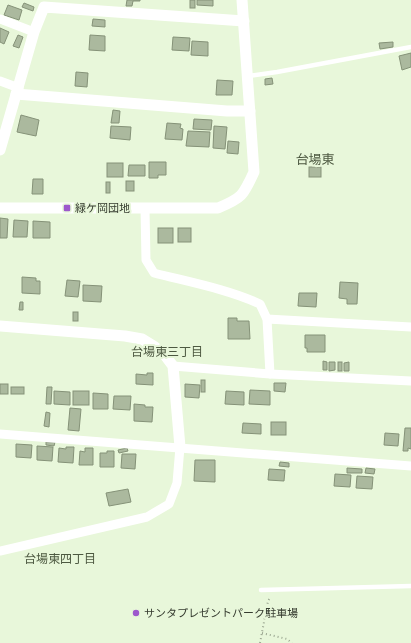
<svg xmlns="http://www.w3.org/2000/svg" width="411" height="643" font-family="Rubik,'Noto Sans JP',sans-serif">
<rect width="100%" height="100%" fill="#e8f7da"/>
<g fill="#abb99e" stroke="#859278">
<path d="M 127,0 L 140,0 L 140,1 L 133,1 L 132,6 L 126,6 Z"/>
<rect x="190" y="0" width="5" height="8"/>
<path d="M 197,0 L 213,0 L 213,6 L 197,5 Z"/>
<path d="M 24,3 L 34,7 L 33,11 L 22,7 Z"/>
<path d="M 8,5 L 22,10 L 19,20 L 4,15 Z"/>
<path d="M 93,19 L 105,20 L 105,27 L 92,26 Z"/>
<path d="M 0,28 L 9,32 L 4,44 L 0,42 Z"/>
<path d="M 18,35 L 23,37 L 19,48 L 13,46 Z"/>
<path d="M 90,35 L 105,36 L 105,51 L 89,50 Z"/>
<path d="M 173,37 L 190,38 L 189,51 L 172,50 Z"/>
<path d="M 192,41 L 208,42 L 208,56 L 191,55 Z"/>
<path d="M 393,42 L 393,47 L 380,49 L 379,43 Z"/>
<path d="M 411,53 L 411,67 L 402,70 L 399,56 Z"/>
<path d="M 76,72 L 88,73 L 87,87 L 75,86 Z"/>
<path d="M 272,78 L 273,84 L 265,85 L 265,79 Z"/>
<path d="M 217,80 L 233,81 L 232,95 L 216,95 Z"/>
<path d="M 113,110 L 120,111 L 119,123 L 111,123 Z"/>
<path d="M 21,115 L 39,120 L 36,136 L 17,132 Z"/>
<path d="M 194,119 L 212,120 L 211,130 L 193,129 Z"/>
<path d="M 167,123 L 181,124 L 180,128 L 183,129 L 182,140 L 165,139 Z"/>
<path d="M 111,126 L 131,127 L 130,140 L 110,138 Z"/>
<path d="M 214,126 L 227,127 L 225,149 L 213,148 Z"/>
<path d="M 188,131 L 210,132 L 209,147 L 186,146 Z"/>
<path d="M 228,141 L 239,142 L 238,154 L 227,153 Z"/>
<path d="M 149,162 L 166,162 L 166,175 L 158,175 L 158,178 L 149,178 Z"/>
<rect x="107" y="163" width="16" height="14"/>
<path d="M 129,165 L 145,165 L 145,176 L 128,176 Z"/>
<rect x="309" y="167" width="12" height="10"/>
<path d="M 33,179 L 43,179 L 43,194 L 32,194 Z"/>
<rect x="126" y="181" width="8" height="10"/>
<rect x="106" y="182" width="4" height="11"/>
<path d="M 0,218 L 8,219 L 7,238 L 0,238 Z"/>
<path d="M 14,220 L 28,221 L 27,237 L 13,237 Z"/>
<path d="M 33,221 L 50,222 L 50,238 L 33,238 Z"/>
<rect x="158" y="228" width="15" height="15"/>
<rect x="178" y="228" width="13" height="14"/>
<path d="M 22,277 L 36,278 L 36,281 L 40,281 L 40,294 L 22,293 Z"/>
<path d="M 67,280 L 80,281 L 78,297 L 65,296 Z"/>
<path d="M 340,282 L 358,283 L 357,304 L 347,304 L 347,299 L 339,298 Z"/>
<path d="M 83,285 L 102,286 L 101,302 L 83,301 Z"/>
<path d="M 299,293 L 317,293 L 316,307 L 298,306 Z"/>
<path d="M 20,302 L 23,302 L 23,310 L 19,310 Z"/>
<rect x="73" y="312" width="5" height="9"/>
<path d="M 228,318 L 237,318 L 237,321 L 249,321 L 250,339 L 228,339 Z"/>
<path d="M 305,335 L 325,335 L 325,352 L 307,352 L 307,348 L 305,348 Z"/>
<path d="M 323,361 L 327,362 L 327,370 L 323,370 Z"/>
<path d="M 329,362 L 335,362 L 335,370 L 329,371 Z"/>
<rect x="338" y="362" width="4" height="9"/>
<path d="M 349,362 L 349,371 L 344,371 L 344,363 Z"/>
<path d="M 147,373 L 153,373 L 153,385 L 136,384 L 136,374 L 147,375 Z"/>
<rect x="201" y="380" width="4" height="12"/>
<path d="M 274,383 L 286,383 L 285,392 L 274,391 Z"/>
<rect x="0" y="384" width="8" height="10"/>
<path d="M 185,384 L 200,385 L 199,398 L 185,397 Z"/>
<rect x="11" y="387" width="13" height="7"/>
<path d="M 47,387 L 52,387 L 51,404 L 46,404 Z"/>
<path d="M 250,390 L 270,391 L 270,405 L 249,404 Z"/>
<path d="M 54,391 L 70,392 L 70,405 L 54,404 Z"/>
<rect x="73" y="391" width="16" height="14"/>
<path d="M 226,391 L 244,392 L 244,405 L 225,404 Z"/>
<path d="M 93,393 L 108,394 L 108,409 L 93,409 Z"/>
<path d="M 114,396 L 131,396 L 130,410 L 113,409 Z"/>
<path d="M 134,404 L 145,405 L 145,407 L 153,407 L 152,422 L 134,421 Z"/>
<path d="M 70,408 L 81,409 L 79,431 L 68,430 Z"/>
<path d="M 46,412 L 50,413 L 49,427 L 44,426 Z"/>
<rect x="271" y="422" width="15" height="13"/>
<path d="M 243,423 L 261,424 L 261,434 L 242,433 Z"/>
<path d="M 405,428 L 411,428 L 411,449 L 408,448 L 408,451 L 403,451 Z"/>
<path d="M 385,433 L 399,434 L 398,446 L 384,445 Z"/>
<path d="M 46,442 L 55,442 L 54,446 L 46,445 Z"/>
<path d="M 16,444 L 32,445 L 31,458 L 16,457 Z"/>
<path d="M 37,446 L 53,447 L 52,461 L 37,460 Z"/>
<path d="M 66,447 L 74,447 L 73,463 L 58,462 L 59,448 L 66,449 Z"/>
<path d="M 85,448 L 93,448 L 93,465 L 79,465 L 80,451 L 85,452 Z"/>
<path d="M 127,448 L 128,451 L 119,453 L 118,450 Z"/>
<path d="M 107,451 L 114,451 L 114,467 L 100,467 L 100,453 L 107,453 Z"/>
<path d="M 122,454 L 136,454 L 135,469 L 121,468 Z"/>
<path d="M 195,460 L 215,460 L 215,482 L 194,481 Z"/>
<path d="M 280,462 L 289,463 L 289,467 L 279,466 Z"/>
<path d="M 347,468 L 362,469 L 362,473 L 347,473 Z"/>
<path d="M 366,468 L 375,469 L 374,474 L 365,473 Z"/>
<path d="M 269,469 L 285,470 L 284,481 L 268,480 Z"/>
<path d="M 335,474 L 351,475 L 350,487 L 334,486 Z"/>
<path d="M 357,476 L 373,477 L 372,489 L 356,488 Z"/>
<path d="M 128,489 L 131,502 L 109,506 L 106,493 Z"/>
</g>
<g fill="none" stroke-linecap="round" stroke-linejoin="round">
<g stroke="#99a48f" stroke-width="2" stroke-dasharray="1 3" stroke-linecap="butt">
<path d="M 262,633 L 287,639 L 292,643"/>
<path d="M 260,643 L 268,601 L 270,598"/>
</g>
<g stroke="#fff" stroke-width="4.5">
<path d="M 248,76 L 277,72 L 411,47"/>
<path d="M 261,590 L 411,586"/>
</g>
<g stroke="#fff" stroke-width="9">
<path d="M 0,19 L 34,32"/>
<path d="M 0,81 L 19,88"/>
<path d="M 145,209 L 146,260 L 154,273 C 189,282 227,289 260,304 L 267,319 L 270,374"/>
<path d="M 267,319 L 411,327"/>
<path d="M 173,366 L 270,374 L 411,381"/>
<path d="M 0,434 L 411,466"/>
<path d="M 0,551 L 147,517 L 169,504 L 177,483 L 180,447"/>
</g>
<g stroke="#fff" stroke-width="11">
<path d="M 16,94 L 227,111 L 250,111"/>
<path d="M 0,150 L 34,32 L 44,7 L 244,21"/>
<path d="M 0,208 L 218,208 C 242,198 243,196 254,172 L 242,0"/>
<path d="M 0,326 L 125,336 L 142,339 L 155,347 L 164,354 L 173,366 L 180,447"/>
</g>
</g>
<g fill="#9d58cc" stroke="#e8f7da" stroke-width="1.5">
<rect x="63" y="204" width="8" height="8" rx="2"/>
<circle cx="136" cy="613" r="4"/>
</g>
<g text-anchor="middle" stroke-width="4" stroke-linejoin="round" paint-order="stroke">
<g font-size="11" fill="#353b2f" stroke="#e8f7da" text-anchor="start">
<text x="75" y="212">緑ケ岡団地</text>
<text x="144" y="617">サンタプレゼントパーク駐車場</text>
</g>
<g font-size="12" fill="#4d5941" stroke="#e8f7da">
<text x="167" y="356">台場東三丁目</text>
<text x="60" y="563">台場東四丁目</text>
</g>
<g font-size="13" fill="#4d5941" stroke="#e8f7da">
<text x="315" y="164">台場東</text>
</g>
</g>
</svg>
